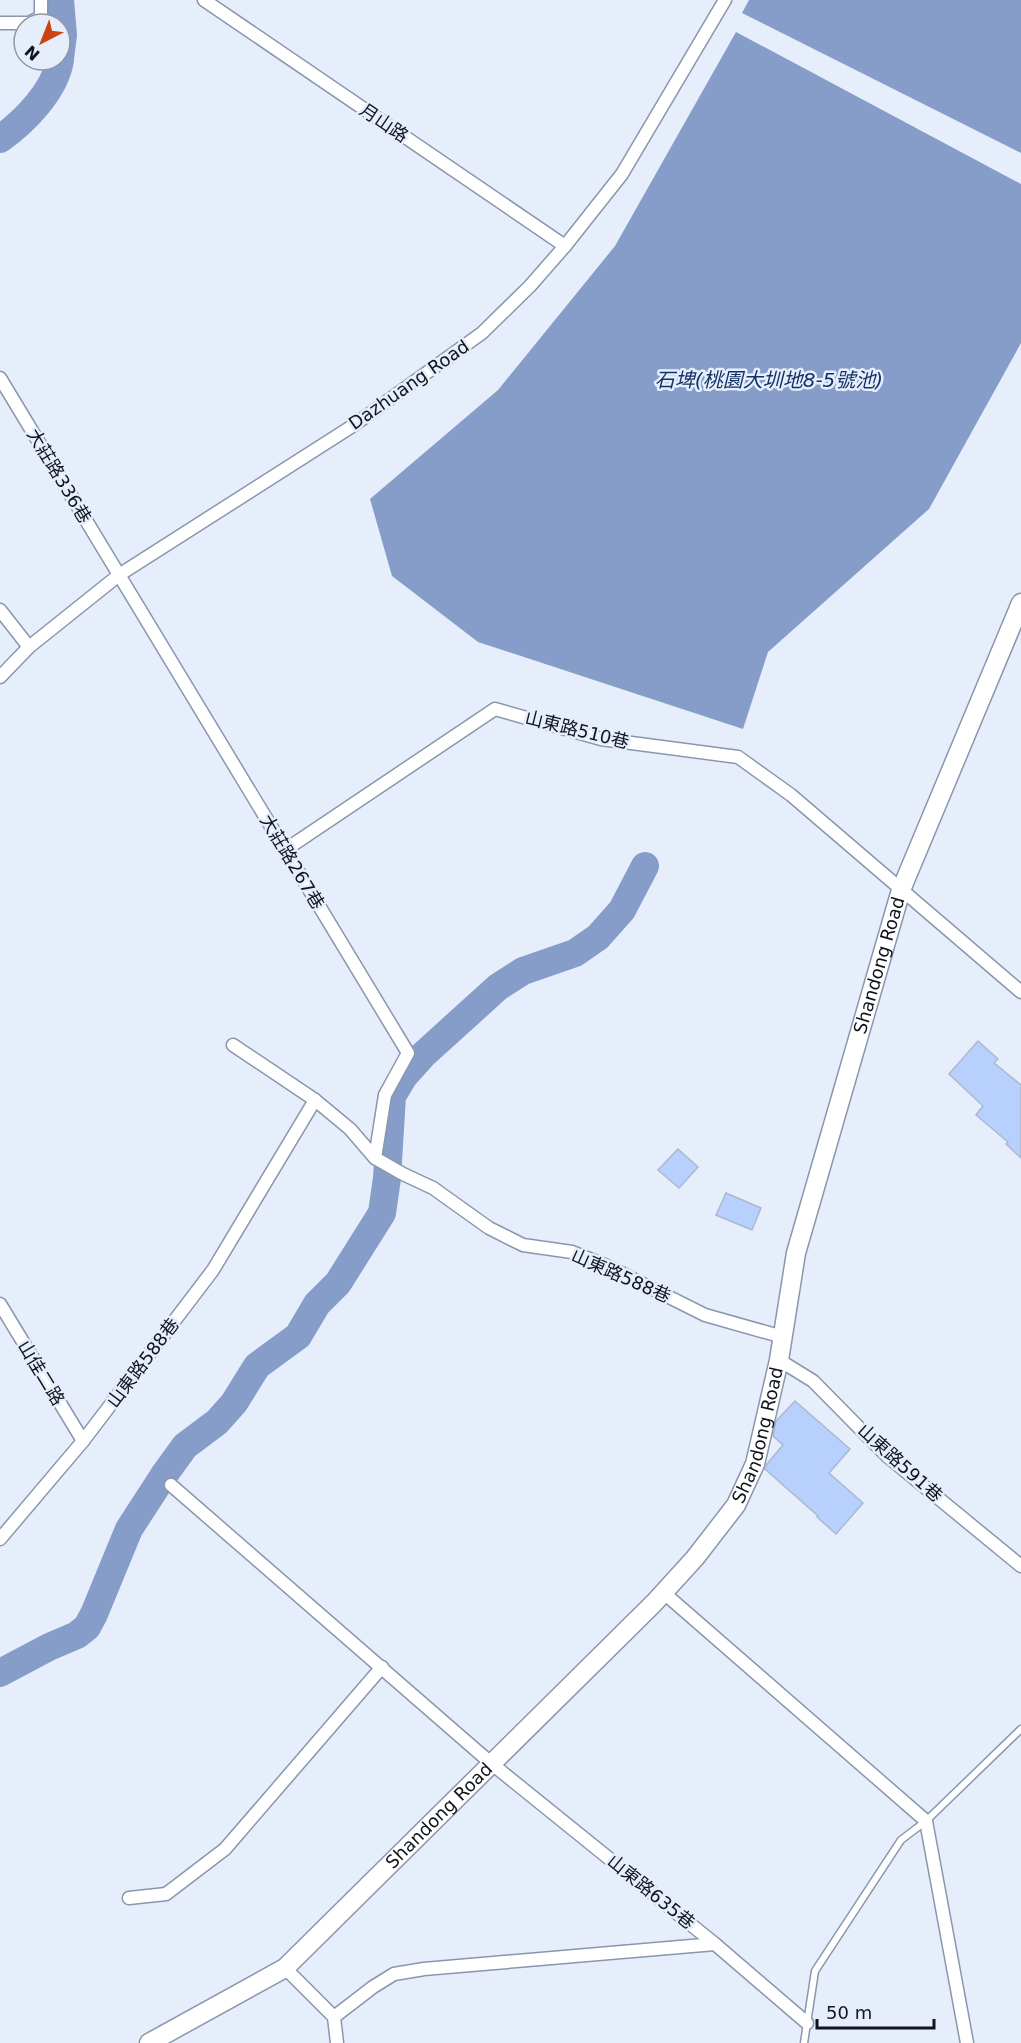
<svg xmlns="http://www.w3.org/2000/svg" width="1021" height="2043" font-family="'DejaVu Sans','Noto Sans TC',sans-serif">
<rect width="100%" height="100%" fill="#e6eefc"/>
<g fill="#859dc8">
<path d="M 749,0 L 1021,0 L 1021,153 L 742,13 Z"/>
<path d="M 736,32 L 1021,184 L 1021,343 L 929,509 L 768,652 L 743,729 L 478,642 L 392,576 L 370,499 L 498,390 L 615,246 Z"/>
</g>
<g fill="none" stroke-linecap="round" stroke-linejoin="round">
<g stroke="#859dc8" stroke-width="28">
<path d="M 60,0 L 63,35 L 60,58"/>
<path d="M 0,139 C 24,122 55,91 60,60"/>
<path d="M 0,1673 L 49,1647 L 77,1635 L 87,1627 L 94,1614 L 129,1529 L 164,1475 L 185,1446 L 217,1422 L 234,1403 L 257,1366 L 298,1336 L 317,1304 L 338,1283 L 382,1213 L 387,1178 L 392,1096 L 404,1076 L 423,1055 L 498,987 L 523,971 L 575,953 L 598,937 L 622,910 L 645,866"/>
</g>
</g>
<g fill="#b7d0fd" stroke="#abb8ce" stroke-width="1.5">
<path d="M 978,1041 L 998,1059 L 994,1063 L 1021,1085 L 1021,1158 L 1006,1144 L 1008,1142 L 976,1115 L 983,1106 L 949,1074 Z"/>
<path d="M 678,1149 L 698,1167 L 679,1188 L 658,1170 Z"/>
<path d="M 726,1193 L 761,1208 L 752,1230 L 716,1215 Z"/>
<path d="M 795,1401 L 850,1449 L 829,1473 L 863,1503 L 836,1534 L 817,1517 L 818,1516 L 765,1469 L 767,1464 L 783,1445 L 773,1436 L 776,1421 Z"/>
</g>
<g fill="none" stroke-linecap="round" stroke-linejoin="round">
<g stroke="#8a96ac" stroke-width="9">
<path id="lane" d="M 804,2043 L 815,1971 L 901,1840 L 926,1821 L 1021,1729"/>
</g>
<g stroke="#8a96ac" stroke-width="15">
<g id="street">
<path d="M 204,0 L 565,246"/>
<path d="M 0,23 L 29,23 L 41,17 L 41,0"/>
<path d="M 0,378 L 408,1053 L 385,1095 L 375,1158"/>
<path d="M 0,610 L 29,647"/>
<path d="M 0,677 L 29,647 L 119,575 L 354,425 L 482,333 L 530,286 L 565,246 L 622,174 L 725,0"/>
<path d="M 285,850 L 495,709 L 601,739 L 738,757 L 791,795 L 1021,992"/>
<path d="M 233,1045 L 315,1100 L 350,1129 L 375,1158 L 403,1174 L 433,1188 L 489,1228 L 523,1245 L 572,1252 L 607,1266 L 705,1315 L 783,1337"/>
<path d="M 0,1304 L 83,1441"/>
<path d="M 779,1360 L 813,1381 L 887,1456 L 1021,1566"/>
<path d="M 171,1485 L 492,1764 L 715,1944 L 807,2023"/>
<path d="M 0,1539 L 83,1441 L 213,1270 L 315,1100"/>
<path d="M 664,1593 L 926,1821 L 967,2043"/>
<path d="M 129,1898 L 166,1894 L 225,1849 L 382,1667"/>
<path d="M 285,1968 L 334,2017 L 337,2043"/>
<path d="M 334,2017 L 373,1987 L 394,1974 L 424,1969 L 715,1944"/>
</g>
</g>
<g stroke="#8a96ac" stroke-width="21">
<g id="secondary">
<path id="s1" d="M 149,2043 L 285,1968 L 654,1603 L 695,1558 L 736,1505 L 755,1464 L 779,1360 L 796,1253 L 901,890 L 1021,603"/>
</g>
</g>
<use href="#lane" stroke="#fff" stroke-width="6"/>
<use href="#street" stroke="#fff" stroke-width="12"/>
<use href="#secondary" stroke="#fff" stroke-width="18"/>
</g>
<g text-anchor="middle" stroke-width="5" stroke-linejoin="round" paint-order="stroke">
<g font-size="18" fill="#10151d" stroke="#e6eefc">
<text transform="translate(384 123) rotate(34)" y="6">月山路</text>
<text transform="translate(409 385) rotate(-35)" y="6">Dazhuang Road</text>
<text transform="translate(59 476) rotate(59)" y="6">大莊路336巷</text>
<text transform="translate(577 730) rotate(14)" y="6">山東路510巷</text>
<text transform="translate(292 862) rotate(59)" y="6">大莊路267巷</text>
<text dy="6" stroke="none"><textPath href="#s1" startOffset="1362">Shandong Road</textPath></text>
<text transform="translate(621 1276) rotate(24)" y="6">山東路588巷</text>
<text transform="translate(143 1363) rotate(-53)" y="6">山東路588巷</text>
<text transform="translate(41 1373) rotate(59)" y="6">山佳二路</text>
<text dy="6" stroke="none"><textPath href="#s1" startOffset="876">Shandong Road</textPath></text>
<text transform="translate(900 1463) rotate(42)" y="6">山東路591巷</text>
<text dy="6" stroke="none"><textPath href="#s1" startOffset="372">Shandong Road</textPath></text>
<text transform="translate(651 1892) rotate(39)" y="6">山東路635巷</text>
</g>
<g font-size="20" font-style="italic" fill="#143165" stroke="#e6eefc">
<text x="769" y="387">石埤(桃園大圳地8-5號池)</text>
</g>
</g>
<g transform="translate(42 42) rotate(222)"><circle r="28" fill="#e6eefc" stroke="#9097a3" stroke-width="1.5"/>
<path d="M0-4.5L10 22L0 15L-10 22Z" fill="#ca4311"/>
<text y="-9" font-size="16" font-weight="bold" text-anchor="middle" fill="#10151d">N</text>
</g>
<path d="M817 2019v9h117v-9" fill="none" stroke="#10151d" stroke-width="3"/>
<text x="826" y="2019" font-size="18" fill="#10151d" stroke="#e6eefc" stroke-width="4.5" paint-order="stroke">50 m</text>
</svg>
